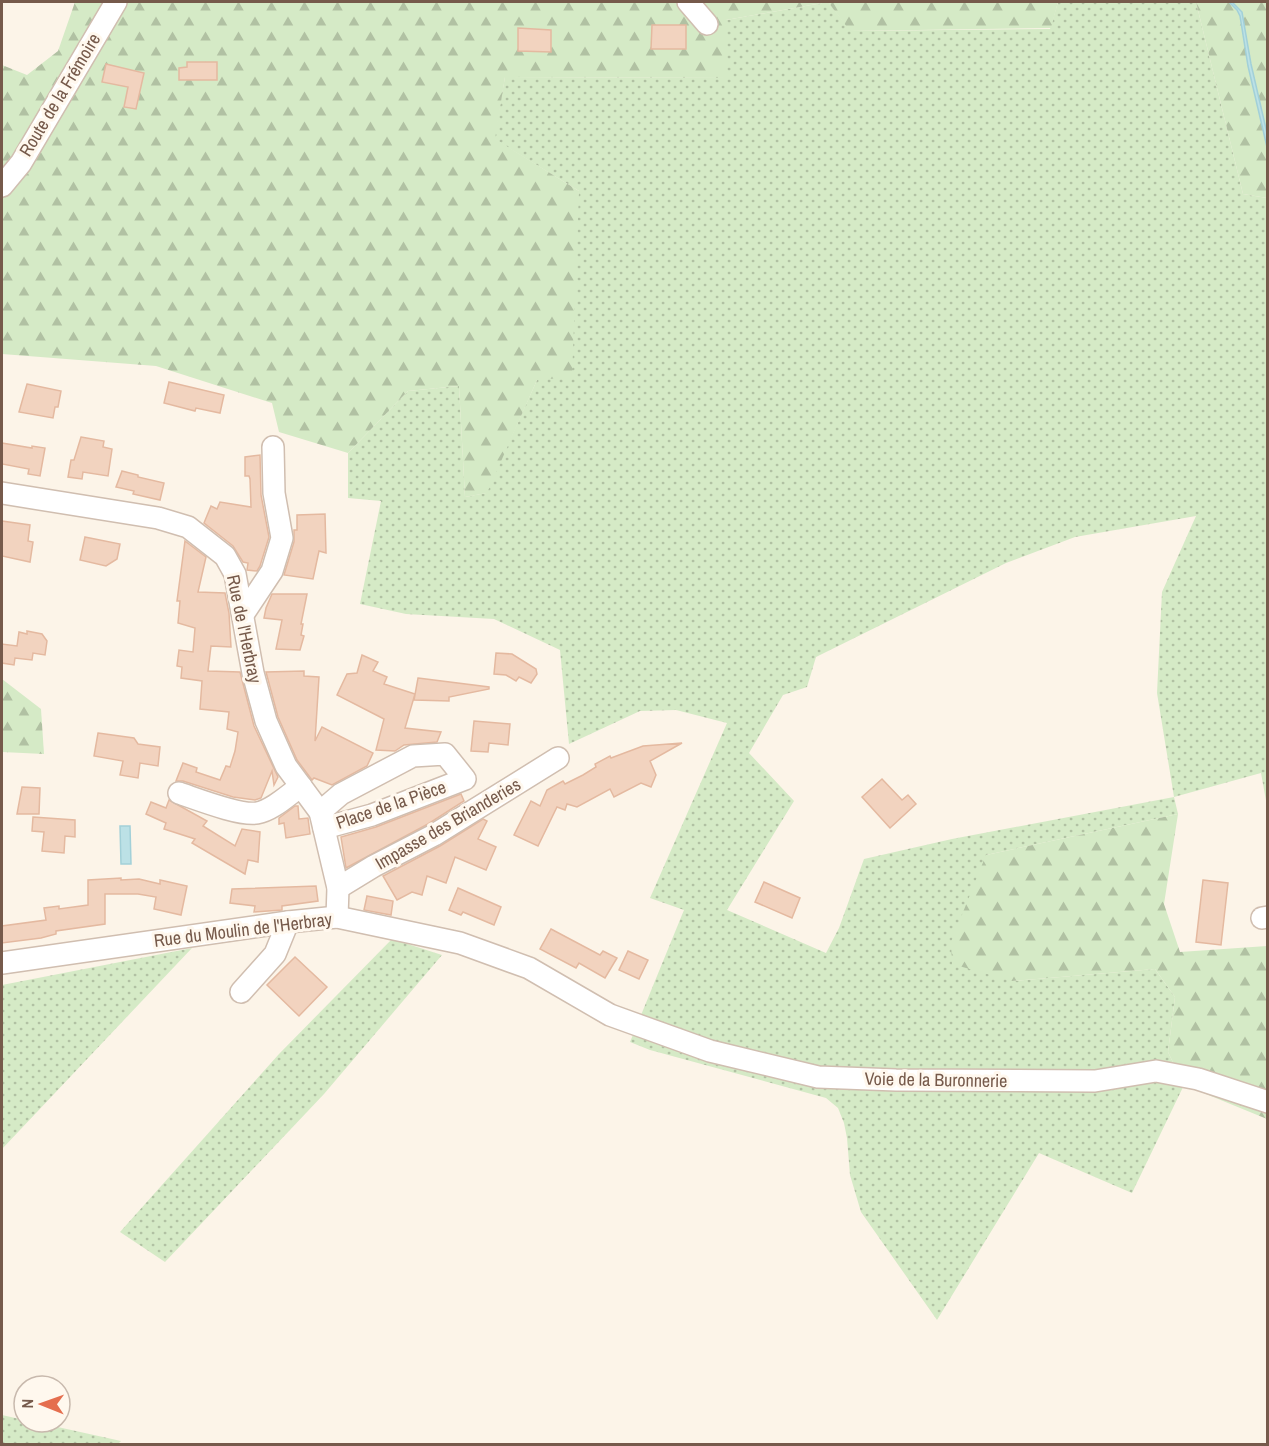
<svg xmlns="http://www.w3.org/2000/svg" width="1269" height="1446" font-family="'Archivo Narrow',sans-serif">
<defs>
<pattern id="grass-dots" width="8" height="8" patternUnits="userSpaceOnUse" patternTransform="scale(1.5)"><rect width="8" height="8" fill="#d5eac6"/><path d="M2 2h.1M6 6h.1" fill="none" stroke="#b1c1a3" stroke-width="1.8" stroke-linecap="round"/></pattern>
<pattern id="forest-firs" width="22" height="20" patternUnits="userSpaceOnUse" patternTransform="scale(1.5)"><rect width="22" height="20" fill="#d5eac6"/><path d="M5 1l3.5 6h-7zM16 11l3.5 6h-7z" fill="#b1c1a3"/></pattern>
</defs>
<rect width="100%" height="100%" fill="#fcf4e8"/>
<g fill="url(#grass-dots)" fill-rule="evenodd">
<path d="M 828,2 L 851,31 L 1050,29 L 1058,2 L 1196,2 L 1243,194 L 1267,198 L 1267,806 L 1261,773 L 1174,797 L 1178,814 L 986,855 L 1012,981 L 1155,969 L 1175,997 L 1168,1052 L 1184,1085 L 1132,1193 L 1039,1153 L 937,1320 L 861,1212 L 850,1175 L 847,1138 L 844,1123 L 838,1108 L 826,1098 L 650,1050 L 630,1042 L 684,910 L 650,898 L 727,723 L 676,710 L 640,711 L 569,744 L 560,650 L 494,619 L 406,614 L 360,604 L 381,501 L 348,498 L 348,453 L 408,391 L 459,386 L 465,497 L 486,493 L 537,380 L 579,191 L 494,139 L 505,77 L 725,78 L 726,20 ZM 1196,516 L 1162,592 L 1157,693 L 1174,797 L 952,839 L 864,859 L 839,928 L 826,953 L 727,910 L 794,801 L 749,753 L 783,695 L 807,687 L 816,657 L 1006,563 L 1075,537 Z"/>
<path d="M 392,939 L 442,955 L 324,1094 L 165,1262 L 120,1232 L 279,1054 Z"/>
<path d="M 192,948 L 2,1149 L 2,985 Z"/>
<path d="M 2,1415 L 24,1420 L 24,1422 L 35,1422 L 121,1441 L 118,1444 L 2,1444 Z"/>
</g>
<g fill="url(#forest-firs)">
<path d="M 75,2 L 1058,2 L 1051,28 L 850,31 L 828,2 L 726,20 L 726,78 L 505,77 L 495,139 L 579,191 L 572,377 L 537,380 L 487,493 L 465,497 L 459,386 L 408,391 L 348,453 L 279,432 L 272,403 L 156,366 L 2,354 L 2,65 L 27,75 L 58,51 Z"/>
<path d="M 1196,2 L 1267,2 L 1267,198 L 1243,194 Z"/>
<path d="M 2,679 L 41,709 L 44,754 L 2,752 Z"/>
<path d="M 1178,814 L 1164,904 L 1180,952 L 1267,946 L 1267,1119 L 1184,1085 L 1168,1052 L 1175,997 L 1155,969 L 1012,981 L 952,964 L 951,942 L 986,855 Z"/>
</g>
<g fill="#bce1e6" stroke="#a2d0d8" stroke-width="1.5">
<path d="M 1229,2 L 1232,2 L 1242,12 L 1251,64 L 1267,133 L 1267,147 L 1248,66 L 1240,16 L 1237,10 Z"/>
<path d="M 120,826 L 130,826 L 131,864 L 121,864 Z"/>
</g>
<g fill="#f2d3bf" stroke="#e4b9a0" stroke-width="1.5">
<path d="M 652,25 L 686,25 L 686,49 L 651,49 Z"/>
<path d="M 518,28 L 551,30 L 551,52 L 518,51 Z"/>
<path d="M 187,62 L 217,62 L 217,80 L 179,80 L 179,68 L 187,67 Z"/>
<path d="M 106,64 L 144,73 L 136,109 L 124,107 L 128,87 L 102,82 Z"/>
<path d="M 169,382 L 224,395 L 220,413 L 196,408 L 195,411 L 164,403 Z"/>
<path d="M 27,384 L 61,391 L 58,407 L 55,407 L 53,418 L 19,412 Z"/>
<path d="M 81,437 L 104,441 L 103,447 L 112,449 L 108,476 L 83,472 L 82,479 L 68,477 L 71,460 L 74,460 Z"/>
<path d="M 2,443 L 32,448 L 32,446 L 45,448 L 40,476 L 28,474 L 29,469 L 2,464 Z"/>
<path d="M 260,455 L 261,495 L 269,537 L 260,566 L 257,571 L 247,570 L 248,563 L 243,562 L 233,546 L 204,523 L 211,506 L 217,509 L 220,502 L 251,507 L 250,479 L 249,476 L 245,476 L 245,457 Z"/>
<path d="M 122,471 L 138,475 L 138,477 L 164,483 L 160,500 L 133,494 L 134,491 L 116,487 Z"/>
<path d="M 325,514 L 326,553 L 319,551 L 313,579 L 284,575 L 294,542 L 294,530 L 297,530 L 297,515 Z"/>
<path d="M 2,521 L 30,525 L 28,541 L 33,542 L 30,562 L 2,556 Z"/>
<path d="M 85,537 L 120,544 L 117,559 L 106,566 L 80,560 Z"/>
<path d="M 185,541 L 206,557 L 198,592 L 225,593 L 229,613 L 231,647 L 211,646 L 208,671 L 240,672 L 254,726 L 278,777 L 274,785 L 272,771 L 261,798 L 255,800 L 233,797 L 183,781 L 176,781 L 183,763 L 197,768 L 196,772 L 220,780 L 226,766 L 230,767 L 235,751 L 238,732 L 227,729 L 229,712 L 200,709 L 202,681 L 181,678 L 182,667 L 177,666 L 179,650 L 193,652 L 195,628 L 178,623 L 180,601 L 177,601 Z"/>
<path d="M 272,594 L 307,594 L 301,624 L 303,624 L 301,635 L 304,636 L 300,650 L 276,649 L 282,620 L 264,618 L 266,608 Z"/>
<path d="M 27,631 L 42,634 L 47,641 L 45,655 L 33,653 L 32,660 L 15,658 L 14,665 L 2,663 L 2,644 L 17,646 L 19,632 L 27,634 Z"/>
<path d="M 496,653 L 512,654 L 536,669 L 537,674 L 531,683 L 519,677 L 516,681 L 506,675 L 494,674 Z"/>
<path d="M 362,655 L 378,662 L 373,671 L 387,677 L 384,684 L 415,694 L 405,728 L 441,732 L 437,742 L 404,745 L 395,751 L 376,750 L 384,719 L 337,695 L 347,674 L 357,673 Z"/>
<path d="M 304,671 L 304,676 L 319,677 L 315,741 L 322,727 L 373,753 L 367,766 L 332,785 L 314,778 L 312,780 L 297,760 L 278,717 L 266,672 Z"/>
<path d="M 418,678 L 489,687 L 489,689 L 449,697 L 449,701 L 414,700 Z"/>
<path d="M 474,721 L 510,724 L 508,745 L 489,743 L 488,752 L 471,751 Z"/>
<path d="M 98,733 L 134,738 L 138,744 L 160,747 L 158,766 L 140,763 L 138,778 L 120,775 L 123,761 L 94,756 Z"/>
<path d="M 682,743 L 650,761 L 656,775 L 651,787 L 641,783 L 614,797 L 610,789 L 577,807 L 567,804 L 565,810 L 557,807 L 538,846 L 514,835 L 531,801 L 540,806 L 547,790 L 563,781 L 565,784 L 583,775 L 596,767 L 595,764 L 610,756 L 611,758 L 643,746 Z"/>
<path d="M 882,779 L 902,800 L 908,795 L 916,804 L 890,828 L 862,797 Z"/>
<path d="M 22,787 L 40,788 L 39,814 L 17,814 Z"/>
<path d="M 461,794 L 464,801 L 428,824 L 346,868 L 341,837 L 376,827 Z"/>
<path d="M 169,800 L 207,821 L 203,826 L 235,846 L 242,829 L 260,832 L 258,862 L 248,860 L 245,874 L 192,843 L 195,839 L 164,829 L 166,823 L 146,814 L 151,802 L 166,808 Z"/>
<path d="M 295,806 L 298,806 L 299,819 L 308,818 L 310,834 L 286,838 L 284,823 L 279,824 L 279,818 Z"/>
<path d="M 33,817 L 75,820 L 75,837 L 65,836 L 64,853 L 42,851 L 44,832 L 32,831 Z"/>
<path d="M 483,819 L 487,821 L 478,839 L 496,847 L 486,870 L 455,857 L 446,883 L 427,876 L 422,895 L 412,892 L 397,900 L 383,876 L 440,846 Z"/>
<path d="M 121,878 L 121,880 L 139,879 L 160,884 L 160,880 L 187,886 L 181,915 L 154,909 L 156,897 L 138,894 L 105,894 L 105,924 L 56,931 L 56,934 L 41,938 L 2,943 L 2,926 L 46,920 L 44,908 L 59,906 L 59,909 L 88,905 L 88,880 Z"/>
<path d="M 1203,880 L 1228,883 L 1221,945 L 1196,942 Z"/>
<path d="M 764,882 L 800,898 L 792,918 L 755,902 Z"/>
<path d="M 316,886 L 318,901 L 282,906 L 282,910 L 254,912 L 255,906 L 230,903 L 232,889 Z"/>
<path d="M 458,888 L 501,907 L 494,925 L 463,912 L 461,915 L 449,910 Z"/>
<path d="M 367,896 L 393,901 L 391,915 L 364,910 Z"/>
<path d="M 551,929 L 600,955 L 603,951 L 617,958 L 605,978 L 579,963 L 576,968 L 540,949 Z"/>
<path d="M 628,951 L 648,960 L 639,979 L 619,970 Z"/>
<path d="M 295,957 L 327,987 L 299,1016 L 267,985 Z"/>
</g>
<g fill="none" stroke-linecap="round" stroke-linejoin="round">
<g stroke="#d0beb0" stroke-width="24">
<g id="minor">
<path d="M 688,2 L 707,24"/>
<path d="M 2,186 L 21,163 L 116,2"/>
<path d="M 2,493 L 158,518 L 188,527 L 225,556 L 235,574 L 253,673 L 266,721 L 286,766 L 320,812 L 338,888 L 337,917"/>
<path d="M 244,613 L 272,571 L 282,538 L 274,493 L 273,447"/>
<path d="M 179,793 C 197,799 240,816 257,813 C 273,810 288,795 301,786"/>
<path d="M 320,812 L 341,794 L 413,756 L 445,754 L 465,779 L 372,815 L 324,828"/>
<path d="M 338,888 L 374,866 L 434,835 L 558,758"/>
<path d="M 1262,918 L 1268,917"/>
<path d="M 2,963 L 288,922 L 337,917 L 460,943 L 529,968 L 610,1015 L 710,1051 L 818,1077 L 896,1080 L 1095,1081 L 1156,1071 L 1198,1079 L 1268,1102"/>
<path d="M 241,992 L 275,954 L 288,922"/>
</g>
</g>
<use href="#minor" stroke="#fff" stroke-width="21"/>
</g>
<g text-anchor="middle" stroke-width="6" stroke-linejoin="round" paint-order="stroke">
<g font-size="18" fill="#765a4b" stroke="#fff8ee">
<text transform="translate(60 95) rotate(-59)" y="6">Route de la Frémoire</text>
<text transform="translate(244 629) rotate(78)" y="6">Rue de l'Herbray</text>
<text transform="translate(391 805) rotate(-19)" y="6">Place de la Pièce</text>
<text transform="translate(448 824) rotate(-30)" y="6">Impasse des Brianderies</text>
<text transform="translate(243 930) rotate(-7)" y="6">Rue du Moulin de l'Herbray</text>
<text transform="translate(936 1080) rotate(1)" y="6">Voie de la Buronnerie</text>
</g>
</g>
<rect width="1269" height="1446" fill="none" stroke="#765a4b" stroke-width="6"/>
<g transform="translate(42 1404) rotate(271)"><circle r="28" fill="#fff8ee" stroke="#c8b9ad" stroke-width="1.5"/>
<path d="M0-4.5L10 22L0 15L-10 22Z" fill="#e56e4e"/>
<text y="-9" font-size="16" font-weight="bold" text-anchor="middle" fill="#765a4b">N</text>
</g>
</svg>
